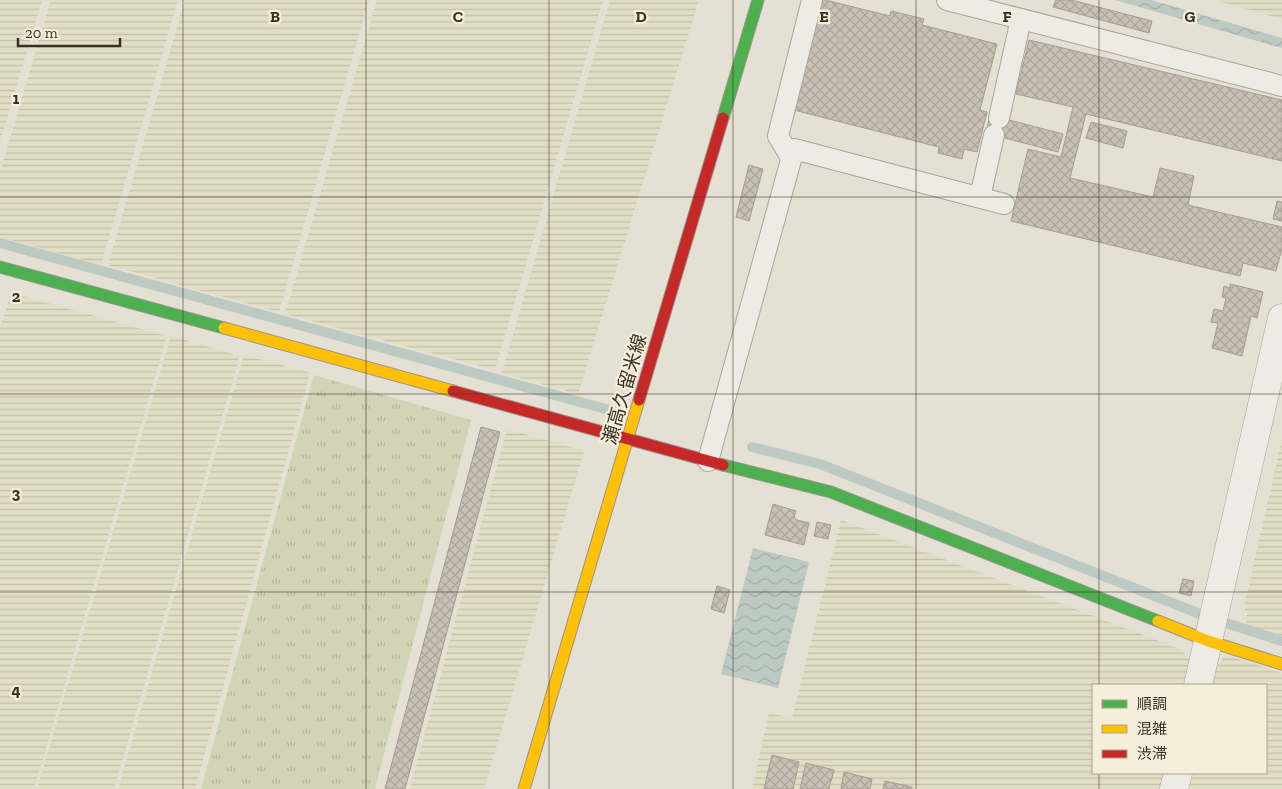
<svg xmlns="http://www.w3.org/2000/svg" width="1282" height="789" font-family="'Zilla Slab','Noto Sans JP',serif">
<defs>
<pattern id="farmland-rules" width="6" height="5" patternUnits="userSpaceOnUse" patternTransform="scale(1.25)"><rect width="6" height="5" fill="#e2dec5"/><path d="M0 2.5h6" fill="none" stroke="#c3bfa9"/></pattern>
<pattern id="grass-tufts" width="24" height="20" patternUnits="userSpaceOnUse" patternTransform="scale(1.25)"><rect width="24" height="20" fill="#d2d4b6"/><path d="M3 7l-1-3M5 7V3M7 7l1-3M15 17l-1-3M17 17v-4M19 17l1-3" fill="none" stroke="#b5b69c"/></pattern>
<pattern id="water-waves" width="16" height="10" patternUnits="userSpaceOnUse" patternTransform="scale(1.25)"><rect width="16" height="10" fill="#bccac3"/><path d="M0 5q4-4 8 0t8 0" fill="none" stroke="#a2aea7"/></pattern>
<pattern id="building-cross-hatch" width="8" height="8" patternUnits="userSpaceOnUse" patternTransform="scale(1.25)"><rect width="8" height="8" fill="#c8c0b4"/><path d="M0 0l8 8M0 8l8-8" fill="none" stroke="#ada59a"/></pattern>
</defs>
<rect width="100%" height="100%" fill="#e4e0d3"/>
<g fill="url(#farmland-rules)">
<path d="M 0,0 L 42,0 L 0,142 Z"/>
<path d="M 51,0 L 178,0 L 101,265 L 0,237 L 0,172 Z"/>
<path d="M 185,0 L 369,0 L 279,312 L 108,265 Z"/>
<path d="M 377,0 L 603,0 L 495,370 L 285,314 Z"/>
<path d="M 610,0 L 699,0 L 578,394 L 502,373 Z"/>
<path d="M 1214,0 L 1282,0 L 1282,19 Z"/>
<path d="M 11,293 L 167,336 L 34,789 L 0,789 L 0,329 Z"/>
<path d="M 171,336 L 240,356 L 114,789 L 37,789 Z"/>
<path d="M 244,355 L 310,373 L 195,789 L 118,789 Z"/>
<path d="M 507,429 L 584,451 L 484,789 L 410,789 Z"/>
<path d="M 1282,439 L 1282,636 L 1246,625 L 1247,613 L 1244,607 Z"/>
<path d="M 841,520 L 1180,649 L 1192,661 L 1187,685 L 1093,685 L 1093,773 L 1167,773 L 1163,789 L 752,789 L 769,713 L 792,718 Z"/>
<path d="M 1226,655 L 1282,673 L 1282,789 L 1186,789 L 1190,773 L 1266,773 L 1266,685 L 1209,685 L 1212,674 Z"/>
</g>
<path fill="url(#grass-tufts)" d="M 314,375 L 471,420 L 375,789 L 201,789 Z"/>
<g fill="url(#water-waves)">
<path d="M 1115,0 L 1151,0 L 1282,38 L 1282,48 Z"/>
<path d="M 753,548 L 809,562 L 778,688 L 721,674 Z"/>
</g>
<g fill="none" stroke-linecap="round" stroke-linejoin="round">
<g stroke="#bccac3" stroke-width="10">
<path d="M 0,243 L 613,411"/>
<path d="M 752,447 L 820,464 L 1200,614"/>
<path d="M 1223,622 L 1282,641"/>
</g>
</g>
<g fill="url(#building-cross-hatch)" stroke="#a59c92">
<path d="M 817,0 L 825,0 L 890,16 L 891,11 L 924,19 L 922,25 L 997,44 L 980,110 L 987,112 L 977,152 L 964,149 L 962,159 L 938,153 L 939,147 L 790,109 Z"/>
<path d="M 1056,0 L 1071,0 L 1152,21 L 1149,33 L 1053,7 Z"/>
<path d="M 1029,40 L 1282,100 L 1282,161 L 1086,114 L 1070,178 L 1153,197 L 1160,168 L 1194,176 L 1188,205 L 1282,227 L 1282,248 L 1276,271 L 1243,263 L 1240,276 L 1011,221 L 1028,149 L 1061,157 L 1073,107 L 1016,94 Z"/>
<path d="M 990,115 L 1063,134 L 1058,152 L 986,133 Z"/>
<path d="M 1091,122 L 1127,131 L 1123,148 L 1086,138 Z"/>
<path d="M 749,165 L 763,169 L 749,221 L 736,217 Z"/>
<path d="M 1277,201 L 1282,202 L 1282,221 L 1273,219 Z"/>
<path d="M 1230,284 L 1263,292 L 1257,318 L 1251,316 L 1242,356 L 1212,348 L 1218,323 L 1211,322 L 1214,309 L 1223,311 L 1226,298 L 1222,297 L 1224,286 L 1230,288 Z"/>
<path d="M 481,427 L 500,432 L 405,789 L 385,789 Z"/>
<path d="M 773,504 L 796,511 L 794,517 L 797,520 L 809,523 L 804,545 L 765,535 Z"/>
<path d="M 817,522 L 831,525 L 828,539 L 814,536 Z"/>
<path d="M 1183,579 L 1194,581 L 1191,596 L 1179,593 Z"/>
<path d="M 717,586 L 730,590 L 724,613 L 711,609 Z"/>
<path d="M 772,755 L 799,762 L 793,789 L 764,789 Z"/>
<path d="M 806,763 L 834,770 L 829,789 L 800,789 Z"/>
<path d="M 844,772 L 872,779 L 870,789 L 841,789 Z"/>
<path d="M 885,781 L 912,787 L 912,789 L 883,789 Z"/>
</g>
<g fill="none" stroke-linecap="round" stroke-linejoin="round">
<g stroke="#aaa59b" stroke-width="22">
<g id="lane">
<path d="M 947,0 L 1282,86"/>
<path d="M 999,118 L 1021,19"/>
<path d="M 791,158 L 778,136 L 812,0"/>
<path d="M 980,197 L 994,135"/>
<path d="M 708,461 L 794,149 L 1004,204"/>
</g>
</g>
<g stroke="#aaa59b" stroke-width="29">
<g id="street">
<path d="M 1198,685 L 1282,318"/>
<path d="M 1174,789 L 1178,773"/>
</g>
</g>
<g stroke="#9a958b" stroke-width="13">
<g id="fast">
<path d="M 723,118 L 758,0"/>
<path d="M 0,267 L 224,328"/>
<path d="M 723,465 L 831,492 L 1158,621"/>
</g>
</g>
<g stroke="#9a958b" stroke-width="13">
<g id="slow">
<path d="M 224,328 L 453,391"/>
<path d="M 1158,621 L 1208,641 L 1282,664"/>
<path d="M 524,789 L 639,400"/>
</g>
</g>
<g stroke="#9a958b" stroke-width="13">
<g id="jam">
<path d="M 453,391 L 723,465"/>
<path d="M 639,400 L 723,118"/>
</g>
</g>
<use href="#lane" stroke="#edebe3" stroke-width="20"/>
<use href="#street" stroke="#edebe3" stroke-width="28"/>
<use href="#fast" stroke="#4caf50" stroke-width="11"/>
<use href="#slow" stroke="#ffc107" stroke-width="11"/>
<use href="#jam" stroke="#c62828" stroke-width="11"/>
</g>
<path fill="none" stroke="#3a2f22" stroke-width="1" stroke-opacity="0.55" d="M 183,0 L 183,789M 366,0 L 366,789M 549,0 L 549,789M 733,0 L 733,789M 916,0 L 916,789M 1099,0 L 1099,685M 0,197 L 1282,197M 0,394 L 1282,394M 0,592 L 1282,592M 1099,773 L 1099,789"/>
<g text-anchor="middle" stroke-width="4.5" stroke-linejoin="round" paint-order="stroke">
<g font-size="19" fill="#3a2f22" stroke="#f4eeda">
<text transform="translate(624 389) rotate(-74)" y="7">瀬高久留米線</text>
</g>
</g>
<g font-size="16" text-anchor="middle" font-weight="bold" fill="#3a2f22" stroke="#f4eeda" stroke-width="4.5" stroke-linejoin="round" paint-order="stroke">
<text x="275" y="22">B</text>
<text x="458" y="22">C</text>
<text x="641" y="22">D</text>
<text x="824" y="22">E</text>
<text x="1007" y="22">F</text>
<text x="1190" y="22">G</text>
<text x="16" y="104">1</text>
<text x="16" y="302">2</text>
<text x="16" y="499">3</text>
<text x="16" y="696">4</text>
</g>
<rect x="1092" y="684" width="175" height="90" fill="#f4eeda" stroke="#aaa290"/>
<rect x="1102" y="700" width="25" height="8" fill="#4caf50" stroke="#aaa290"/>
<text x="1137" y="709" font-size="15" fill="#3a2f22">順調</text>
<rect x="1102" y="725" width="25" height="8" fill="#ffc107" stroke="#aaa290"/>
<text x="1137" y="734" font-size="15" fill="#3a2f22">混雑</text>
<rect x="1102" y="750" width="25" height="8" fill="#c62828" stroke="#aaa290"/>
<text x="1137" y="759" font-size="15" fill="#3a2f22">渋滞</text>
<path d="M18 38v8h102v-8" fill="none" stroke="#3a2f22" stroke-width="2.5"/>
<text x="25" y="38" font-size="15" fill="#3a2f22" stroke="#f4eeda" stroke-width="4" paint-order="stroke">20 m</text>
</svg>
